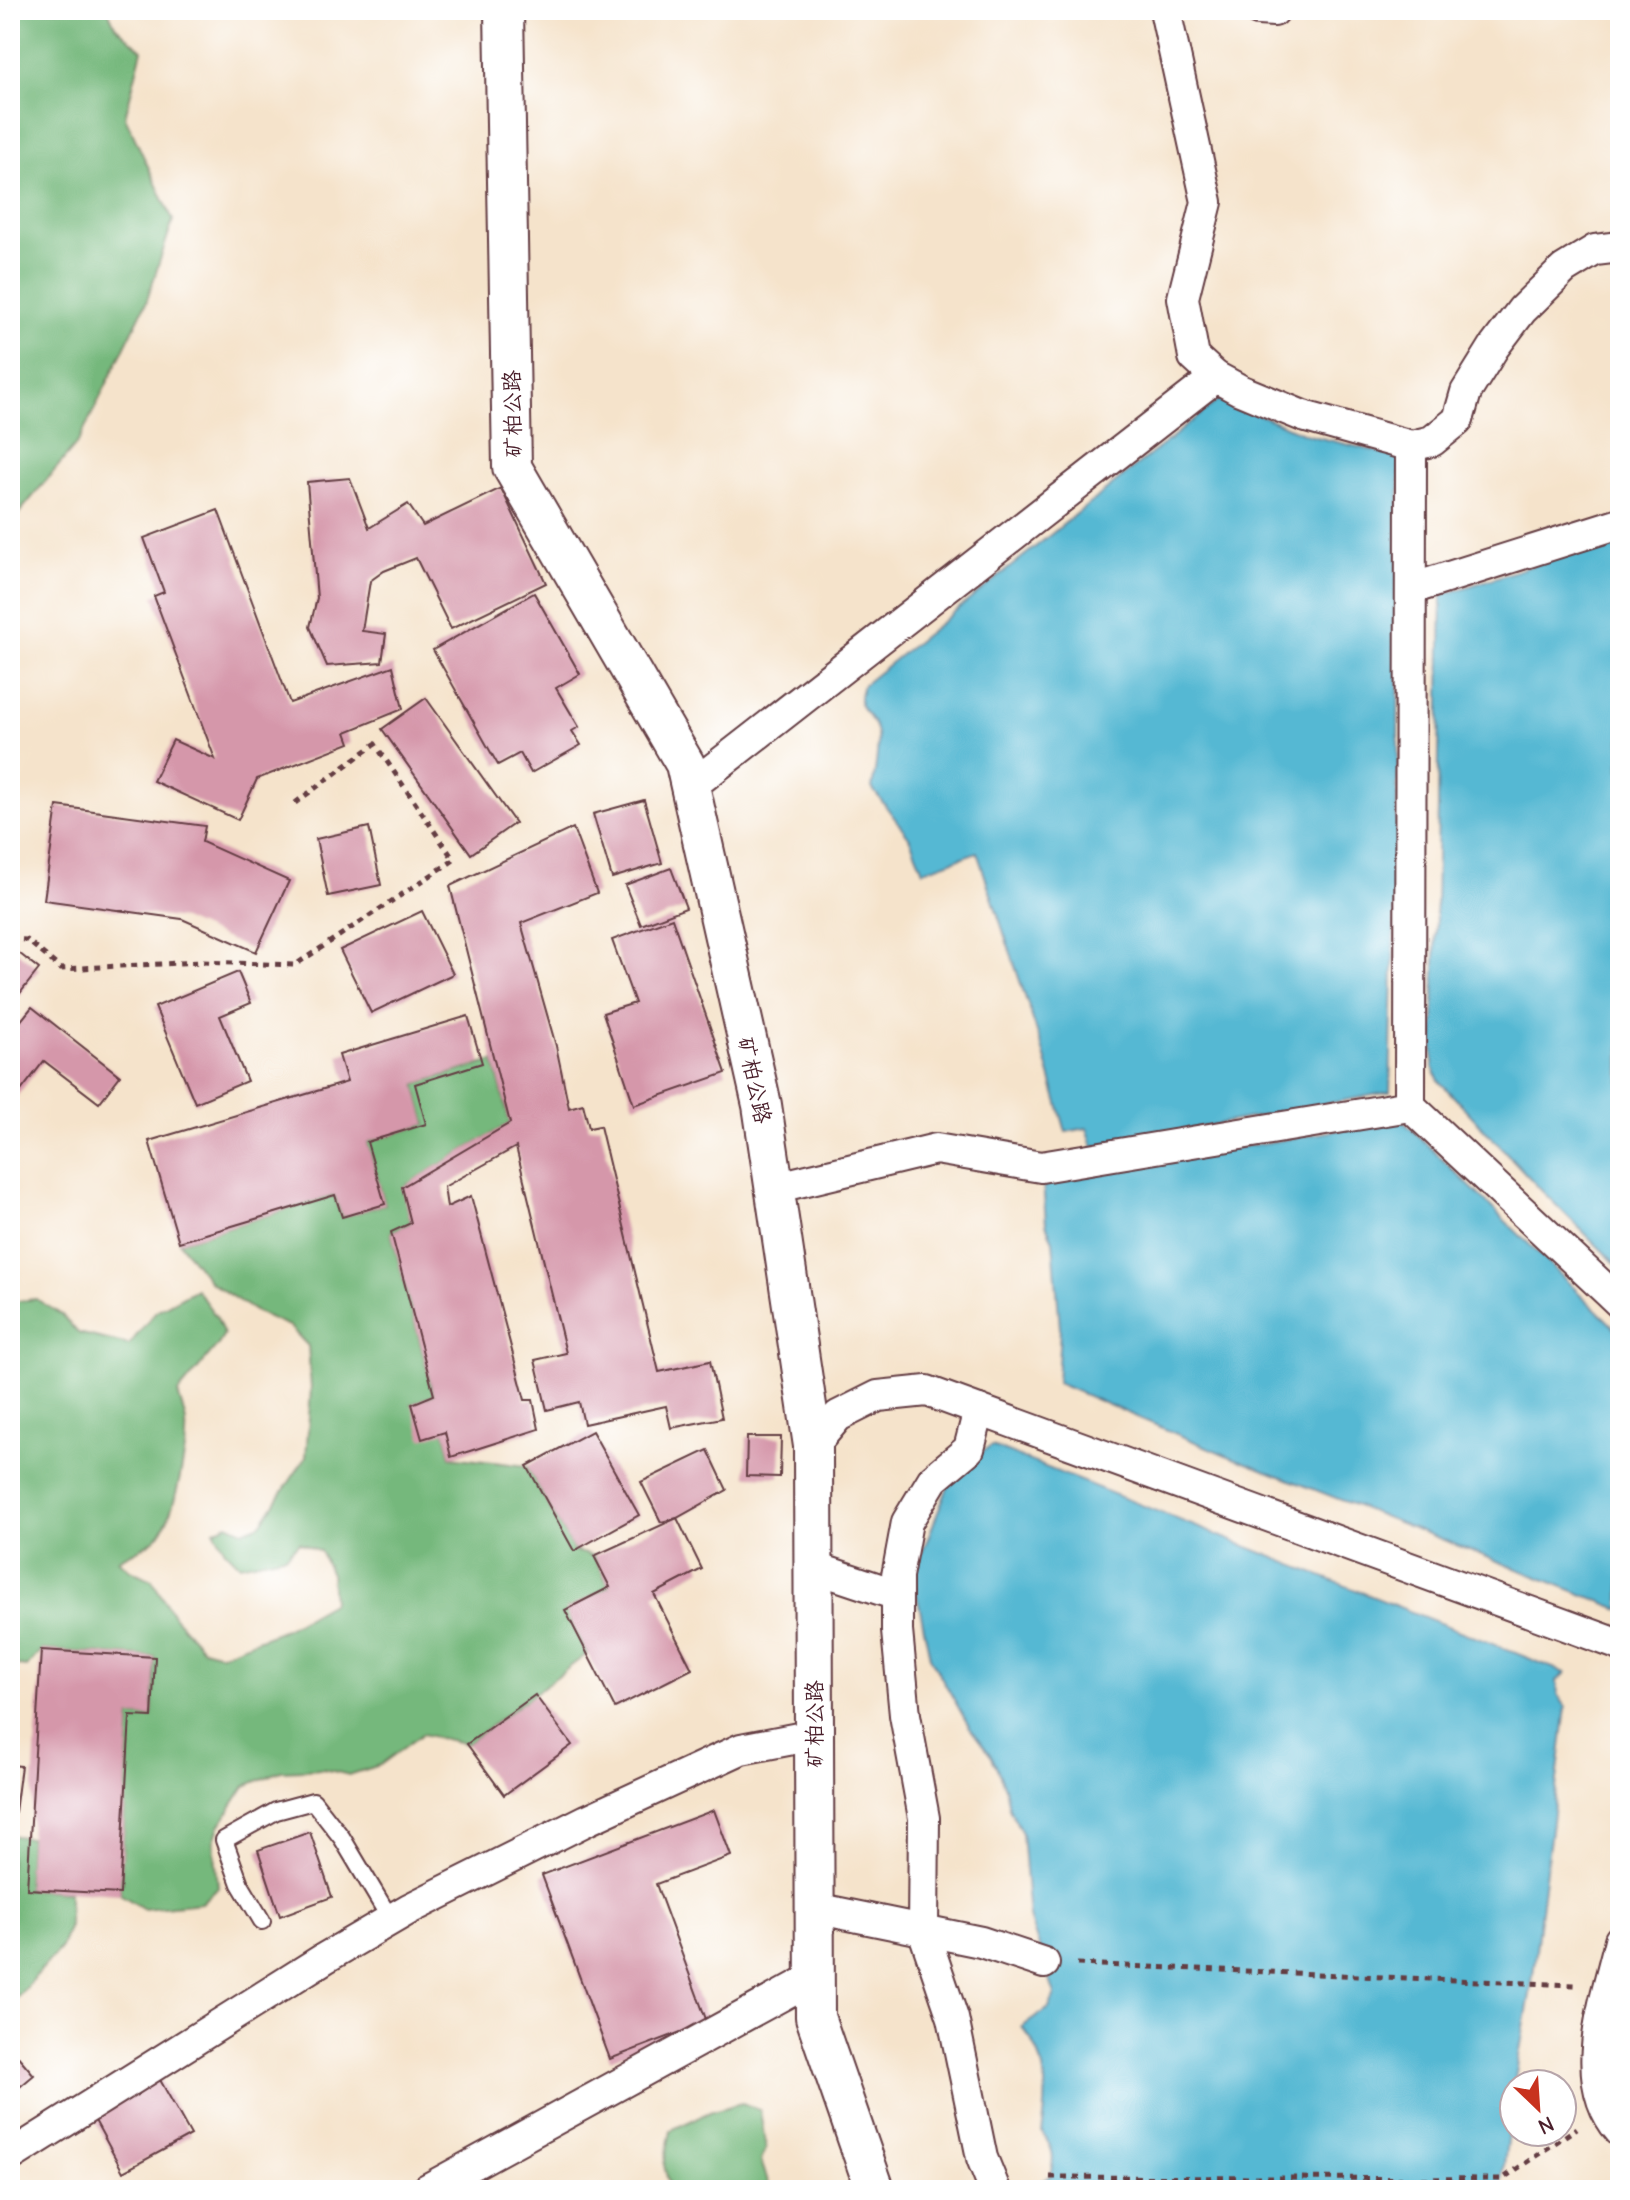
<svg xmlns="http://www.w3.org/2000/svg" width="1630" height="2200" font-family="'Comic Neue','LXGW WenKai TC',sans-serif">
<rect width="100%" height="100%" fill="#fff"/>
<filter id="ink" filterUnits="userSpaceOnUse"><feTurbulence type="fractalNoise" baseFrequency=".0125" numOctaves="2"/><feDisplacementMap in="SourceGraphic" scale="16" xChannelSelector="R" yChannelSelector="G"/><feConvolveMatrix kernelMatrix="1 2 1 2 8 2 1 2 1" color-interpolation-filters="sRGB"/></filter>
<filter id="wash" filterUnits="userSpaceOnUse"><feTurbulence type="fractalNoise" baseFrequency=".006" numOctaves="4" result="noise"/><feDisplacementMap in="SourceGraphic" scale="32" xChannelSelector="R" yChannelSelector="G"/><feGaussianBlur stdDeviation="1.8" result="paint"/><feColorMatrix in="noise" values="0 0 0 0 0 0 0 0 0 0 0 0 0 0 0 0 0 1.4 0 .05"/><feComposite in="paint" operator="in"/></filter>
<g filter="url(#wash)">
<rect width="100%" height="100%" fill="#f5e3cb"/>
<g fill="#74b87b" stroke="#5f6c53" stroke-width="2">
<path d="M 10,10 L 108,10 L 115,26 L 142,50 L 125,117 L 173,220 L 146,303 L 79,441 L 10,524 Z"/>
<path d="M 494,1061 L 510,1123 L 403,1187 L 411,1223 L 391,1232 L 434,1395 L 412,1404 L 445,1432 L 451,1457 L 527,1466 L 574,1551 L 594,1556 L 610,1587 L 566,1610 L 587,1654 L 467,1744 L 422,1734 L 380,1765 L 349,1775 L 324,1769 L 281,1771 L 245,1786 L 219,1826 L 214,1841 L 218,1887 L 201,1903 L 144,1909 L 120,1894 L 130,1716 L 152,1717 L 155,1657 L 41,1650 L 27,1667 L 10,1665 L 10,1302 L 36,1299 L 62,1315 L 78,1333 L 129,1345 L 156,1311 L 196,1289 L 217,1318 L 224,1335 L 218,1345 L 178,1393 C 180,1403 185,1413 186,1423 C 188,1448 175,1513 160,1533 C 151,1546 131,1552 118,1560 L 130,1570 L 152,1580 L 174,1617 L 203,1649 L 221,1654 L 285,1629 L 333,1602 L 331,1574 L 320,1551 L 299,1542 L 287,1555 L 240,1565 L 225,1550 L 214,1530 L 228,1524 L 243,1531 L 261,1524 L 306,1457 L 311,1389 L 308,1346 L 289,1326 L 256,1312 L 210,1282 L 179,1242 L 335,1195 L 342,1217 L 385,1204 L 367,1142 L 426,1124 L 415,1084 Z"/>
<path d="M 10,1835 L 30,1838 L 27,1889 L 69,1892 L 69,1925 L 61,1947 L 10,2006 Z"/>
<path d="M 742,2103 L 760,2110 L 766,2149 L 761,2161 L 771,2190 L 670,2190 L 664,2165 L 671,2130 L 712,2111 Z"/>
</g>
<g fill="#55b8d3" stroke="#506c7f" stroke-width="2">
<path d="M 1220,399 L 1308,435 L 1400,457 L 1398,756 L 1390,1092 L 1093,1147 L 1087,1128 L 1066,1132 L 1042,1047 L 977,852 L 923,871 L 909,837 L 872,788 C 875,774 880,743 876,730 C 870,708 853,713 863,685 Z"/>
<path d="M 1620,537 L 1620,1268 L 1543,1192 L 1439,1081 L 1433,1067 L 1442,595 Z"/>
<path d="M 1401,1119 L 1620,1333 L 1620,1609 L 1226,1455 L 1057,1383 L 1060,1328 L 1053,1241 L 1046,1224 L 1043,1182 Z"/>
<path d="M 992,1446 L 1566,1673 L 1557,1681 L 1558,1695 L 1566,1707 L 1532,1983 L 1514,2084 L 1501,2190 L 1037,2190 L 1038,2182 L 1050,2176 C 1055,2157 1054,2149 1042,2133 C 1048,2094 1049,2058 1022,2027 L 1049,2008 L 1055,1995 L 1029,1917 L 1022,1833 L 1009,1808 L 1005,1787 L 992,1757 L 970,1728 L 930,1657 L 913,1576 L 956,1466 Z"/>
</g>
<g id="blocks">
<g fill="#d597aa">
<path d="M 350,478 L 369,528 L 408,504 L 423,526 L 501,488 L 546,583 L 451,629 L 416,558 L 384,571 L 370,581 L 362,631 L 386,634 L 382,662 L 327,666 L 310,627 L 317,598 L 307,482 Z"/>
<path d="M 218,510 L 290,703 L 393,666 L 403,709 L 346,732 L 350,743 L 257,779 L 238,820 L 153,781 L 173,740 L 215,759 L 154,596 L 164,592 L 144,538 Z"/>
<path d="M 534,593 L 580,674 L 556,688 L 579,727 L 572,731 L 581,745 L 531,773 L 520,753 L 498,765 L 433,650 Z"/>
<path d="M 426,698 L 515,823 L 471,854 L 382,729 Z"/>
<path d="M 644,800 L 662,863 L 612,878 L 593,814 Z"/>
<path d="M 57,806 L 205,826 L 202,842 L 289,881 L 256,952 L 182,919 L 44,900 Z"/>
<path d="M 369,827 L 381,885 L 328,896 L 316,839 Z"/>
<path d="M 573,828 L 597,893 L 521,923 L 556,1046 L 569,1108 L 583,1104 L 589,1128 L 600,1126 L 659,1372 L 710,1361 L 722,1418 L 671,1428 L 666,1406 L 584,1424 L 579,1402 L 547,1410 L 535,1360 L 566,1353 L 516,1147 L 444,1187 L 447,1207 L 471,1196 L 525,1400 L 533,1400 L 539,1429 L 451,1457 L 445,1432 L 422,1439 L 412,1404 L 434,1395 L 391,1232 L 411,1223 L 402,1187 L 510,1123 L 450,886 Z"/>
<path d="M 671,868 L 686,908 L 641,925 L 625,885 Z"/>
<path d="M 422,911 L 453,974 L 371,1013 L 340,950 Z"/>
<path d="M 672,918 L 726,1073 L 634,1105 L 603,1013 L 635,1003 L 612,940 Z"/>
<path d="M 10,946 L 39,969 L 10,1006 Z"/>
<path d="M 238,972 L 251,1003 L 220,1016 L 247,1081 L 195,1103 L 155,1007 Z"/>
<path d="M 32,1007 L 120,1076 L 99,1103 L 44,1061 L 17,1096 L 10,1090 L 10,1034 Z"/>
<path d="M 468,1016 L 482,1063 L 415,1084 L 426,1124 L 367,1142 L 385,1204 L 342,1217 L 335,1195 L 179,1242 L 149,1141 L 347,1082 L 339,1055 Z"/>
<path d="M 592,1431 L 639,1515 L 574,1551 L 527,1466 Z"/>
<path d="M 747,1437 L 781,1437 L 780,1477 L 746,1476 Z"/>
<path d="M 708,1450 L 727,1490 L 677,1518 L 661,1522 L 641,1482 Z"/>
<path d="M 677,1518 L 702,1569 L 654,1594 L 692,1669 L 615,1708 L 565,1610 L 610,1587 L 594,1556 Z"/>
<path d="M 41,1650 L 155,1657 L 152,1717 L 130,1716 L 120,1894 L 27,1889 Z"/>
<path d="M 535,1695 L 572,1745 L 504,1795 L 467,1744 Z"/>
<path d="M 10,1765 L 21,1766 L 12,1835 L 10,1835 Z"/>
<path d="M 714,1810 L 731,1856 L 656,1884 L 707,2022 L 610,2059 L 542,1875 Z"/>
<path d="M 310,1832 L 332,1897 L 280,1916 L 258,1850 Z"/>
<path d="M 10,2047 L 34,2075 L 10,2095 Z"/>
<path d="M 159,2078 L 191,2135 L 123,2172 L 92,2115 Z"/>
</g>
</g>
</g>
<g filter="url(#ink)">
<use href="#blocks" fill-opacity="0" stroke="#643c43" stroke-width="2"/>
<g fill="none" stroke-linecap="round" stroke-linejoin="round">
<g stroke="#643c43" stroke-width="20">
<path id="service" d="M 262,1921 L 240,1884 L 224,1840 L 276,1811 L 313,1801 L 342,1838 L 391,1920"/>
</g>
<g stroke="#643c43" stroke-width="34">
<g id="minor">
<path d="M 1165,10 L 1207,202 L 1183,298 L 1194,357 L 1216,377 L 1240,390 L 1303,416 L 1411,446 L 1432,441 L 1458,420 L 1466,392 L 1494,347 L 1522,310 L 1564,269 L 1595,250 L 1620,247"/>
<path d="M 1258,10 L 1274,11"/>
<path d="M 1411,589 L 1620,523"/>
<path d="M 690,787 L 1216,377"/>
<path d="M 1410,1106 L 1411,446"/>
<path d="M 774,1188 L 936,1149 L 1041,1167 L 1410,1106 L 1620,1303"/>
<path d="M 979,1410 L 969,1449 L 933,1479 L 907,1522 L 897,1576 L 897,1631 L 905,1715 L 924,1818 L 923,1930 L 953,2018 L 982,2158 L 995,2190"/>
<path d="M 813,1446 L 838,1416 L 878,1396 L 927,1391 L 1620,1645"/>
<path d="M 813,1567 L 897,1595"/>
<path d="M 815,1908 L 981,1942 L 1044,1963"/>
<path d="M 1620,1940 C 1607,1998 1574,2079 1620,2131"/>
<path d="M 10,2156 L 325,1958 L 409,1909 L 587,1820 L 741,1749 L 814,1735"/>
<path d="M 426,2190 L 815,1977"/>
</g>
</g>
<g stroke="#643c43" stroke-width="42">
<path id="tertiary" d="M 504,10 L 512,467 L 685,764 L 762,1105 L 813,1446 L 815,2017 L 875,2190"/>
</g>
<g stroke="#643c43" stroke-width="5" stroke-dasharray="6 6" stroke-linecap="butt">
<path d="M 10,939 L 27,940 L 61,969 L 200,962 L 295,965 L 454,860 L 375,744 L 291,806"/>
<path d="M 1077,1964 L 1575,1985"/>
<path d="M 1050,2177 L 1502,2179 L 1577,2128"/>
</g>
<use href="#service" stroke="#fff" stroke-width="16"/>
<use href="#minor" stroke="#fff" stroke-width="30"/>
<use href="#tertiary" stroke="#fff" stroke-width="38"/>
</g>
</g>
<g text-anchor="middle" stroke-width="7" stroke-linejoin="round" paint-order="stroke">
<g font-size="22" fill="#4a1f2b" stroke="#fff">
<text transform="translate(512 414) rotate(-91)" y="8">矿柏公路</text>
<text transform="translate(755 1080) rotate(78)" y="8">矿柏公路</text>
<text transform="translate(814 1724) rotate(-90)" y="8">矿柏公路</text>
</g>
</g>
<rect width="1630" height="2200" fill="none" stroke="#fff" stroke-width="40"/>
<g transform="translate(1538 2108) rotate(155)"><circle r="38" fill="#ffffff" stroke="#b7a5aa" stroke-width="2"/>
<path d="M0-6L14 30L0 20L-14 30Z" fill="#c8321e"/>
<text y="-12" font-size="22" font-weight="bold" text-anchor="middle" fill="#4a1f2b">N</text>
</g>
</svg>
